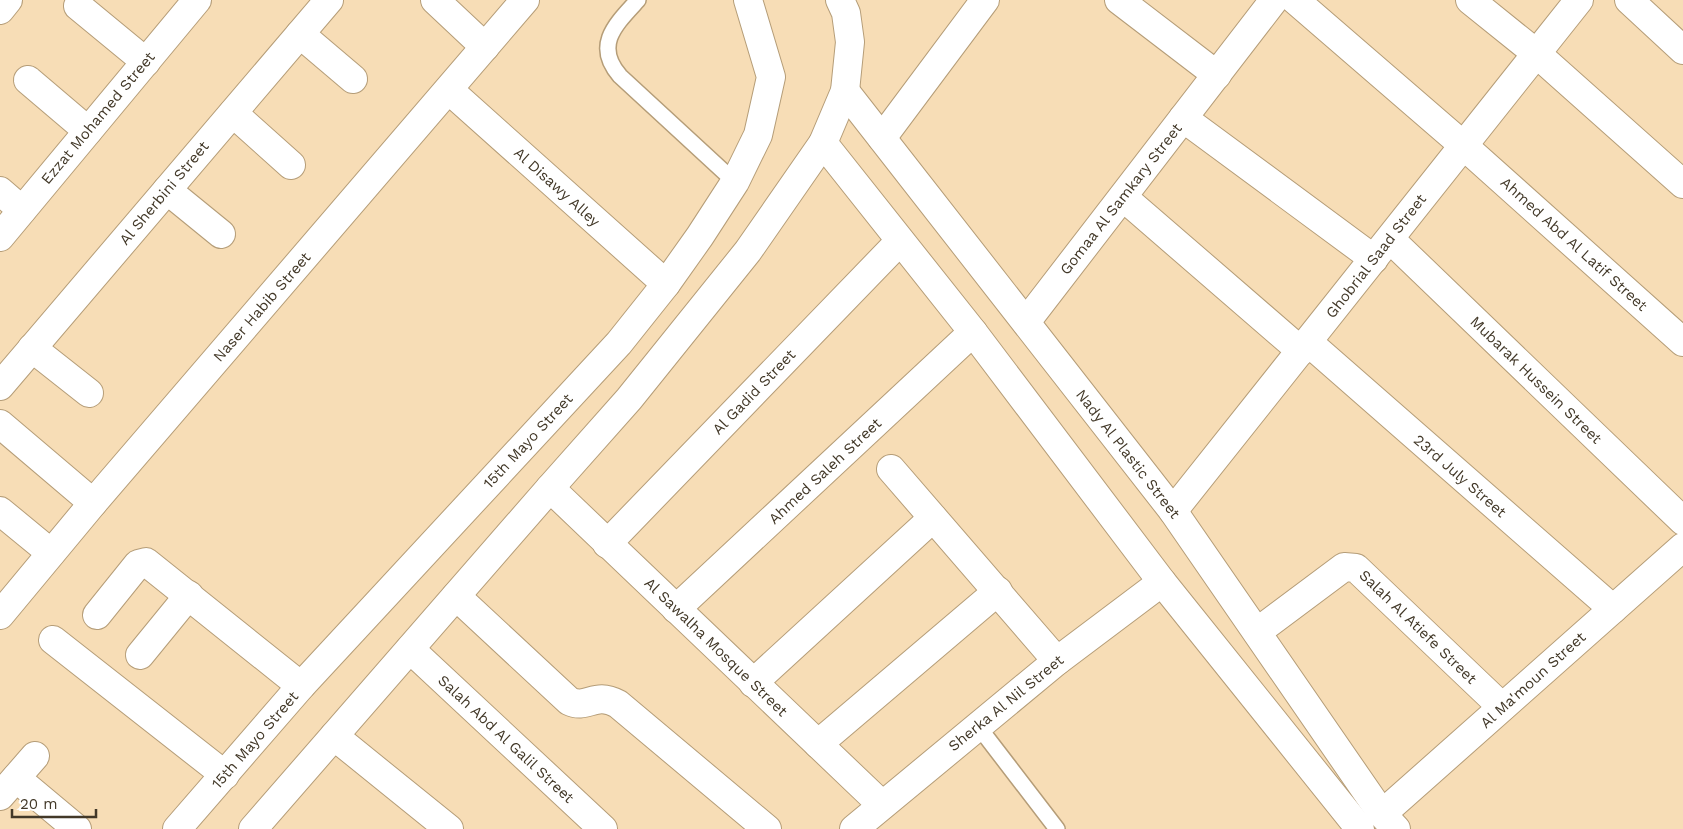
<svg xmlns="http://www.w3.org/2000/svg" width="1683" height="829" font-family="'Work Sans',sans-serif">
<rect width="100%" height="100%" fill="#f7ddb6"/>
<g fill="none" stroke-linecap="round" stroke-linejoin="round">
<g stroke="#b59d78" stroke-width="18">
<g id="lane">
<path d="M 638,0 C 616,24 593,45 620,76 L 735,182"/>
<path d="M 978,726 L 1057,829"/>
</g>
</g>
<g stroke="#b59d78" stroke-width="30">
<g id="street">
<path d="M 435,0 L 485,47"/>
<path d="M 1119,0 L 1217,75"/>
<path d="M 1295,0 L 1464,146 L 1683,342"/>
<path d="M 1470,0 L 1537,54 L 1683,184"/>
<path d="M 1629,0 L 1683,50"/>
<path d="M 78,6 L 146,62"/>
<path d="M 0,10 L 8,0"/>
<path d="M 300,34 L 353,79"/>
<path d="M 28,80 L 88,131"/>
<path d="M 449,90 L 666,284"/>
<path d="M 845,91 L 1173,511 L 1382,814 L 1396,829"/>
<path d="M 233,113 L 291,165"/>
<path d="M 1183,118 L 1374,259"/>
<path d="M 882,138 L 985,0"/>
<path d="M 823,143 L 973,332 L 1162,582 L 1360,829"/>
<path d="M 167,190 L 221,234"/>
<path d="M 0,191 L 22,210"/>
<path d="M 1123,197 L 1301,351"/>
<path d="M 0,237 L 197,0"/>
<path d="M 1390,239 L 1683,521"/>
<path d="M 1026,322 L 1274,0"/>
<path d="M 1308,342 L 1613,609"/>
<path d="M 32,348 L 89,393"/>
<path d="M 0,386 L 329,0"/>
<path d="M 0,424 L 93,503"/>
<path d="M 891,469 L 1057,661"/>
<path d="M 550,488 L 882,805"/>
<path d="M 0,511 L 51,553"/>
<path d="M 1173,511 L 1579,0"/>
<path d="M 607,544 L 900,241"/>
<path d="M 456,596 L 569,701 C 588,710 594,691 618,704 L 767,829"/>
<path d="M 676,609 L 973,332"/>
<path d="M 0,615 L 93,503 L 525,0"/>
<path d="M 97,615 L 138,564 L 146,562 L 301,686"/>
<path d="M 1257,632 L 1344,567 L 1356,568 L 1502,707"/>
<path d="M 53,640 L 225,775"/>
<path d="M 410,649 L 603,829"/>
<path d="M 140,655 L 189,595"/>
<path d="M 753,683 L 933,518"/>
<path d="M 334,736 L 449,829"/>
<path d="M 818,744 L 998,591"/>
<path d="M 16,778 L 77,829"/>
<path d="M 0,796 L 35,756"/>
<path d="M 1382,814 L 1683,547"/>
<path d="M 854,829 L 1057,661 L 1162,582"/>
</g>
</g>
<g stroke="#b59d78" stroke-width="30">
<g id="secondary">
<path d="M 177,829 L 301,686 L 619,343 L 666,284 L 700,236 L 735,182 L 758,135 L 771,77 L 748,0"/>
<path d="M 253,829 L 550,488 L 629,399 L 748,251 L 823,143 L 845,91 L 850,42 L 846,13 L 840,0"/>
</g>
</g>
<use href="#lane" stroke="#fff" stroke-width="15"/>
<use href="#street" stroke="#fff" stroke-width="28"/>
<use href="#secondary" stroke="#fff" stroke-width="28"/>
</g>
<g text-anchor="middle" stroke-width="5" stroke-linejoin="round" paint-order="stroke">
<g font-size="15" fill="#423828" stroke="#fff">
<text transform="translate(98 118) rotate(-50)" y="5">Ezzat Mohamed Street</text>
<text transform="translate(557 187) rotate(42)" y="5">Al Disawy Alley</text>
<text transform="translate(164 193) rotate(-50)" y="5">Al Sherbini Street</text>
<text transform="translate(1121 199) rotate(-52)" y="5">Gomaa Al Samkary Street</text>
<text transform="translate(1574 244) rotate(42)" y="5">Ahmed Abd Al Latif Street</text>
<text transform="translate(1376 256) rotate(-52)" y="5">Ghobrial Saad Street</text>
<text transform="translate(262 307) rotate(-49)" y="5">Naser Habib Street</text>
<text transform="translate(1536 380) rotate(44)" y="5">Mubarak Hussein Street</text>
<text transform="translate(754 392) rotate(-46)" y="5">Al Gadid Street</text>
<text transform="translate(528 441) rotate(-47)" y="5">15th Mayo Street</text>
<text transform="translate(1128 454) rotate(52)" y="5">Nady Al Plastic Street</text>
<text transform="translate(825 471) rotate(-43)" y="5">Ahmed Saleh Street</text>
<text transform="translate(1460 476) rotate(41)" y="5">23rd July Street</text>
<text transform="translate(1418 627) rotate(44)" y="5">Salah Al Atiefe Street</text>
<text transform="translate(716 647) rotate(44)" y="5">Al Sawalha Mosque Street</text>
<text transform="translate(1533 680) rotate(-42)" y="5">Al Ma'moun Street</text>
<text transform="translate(1006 703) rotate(-39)" y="5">Sherka Al Nil Street</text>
<text transform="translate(506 739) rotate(43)" y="5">Salah Abd Al Galil Street</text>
<text transform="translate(255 740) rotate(-49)" y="5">15th Mayo Street</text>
</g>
</g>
<path d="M12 809v8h84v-8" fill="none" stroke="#423828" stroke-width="2.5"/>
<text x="20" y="809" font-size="15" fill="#423828" stroke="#ffffff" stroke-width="4" paint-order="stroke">20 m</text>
</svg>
